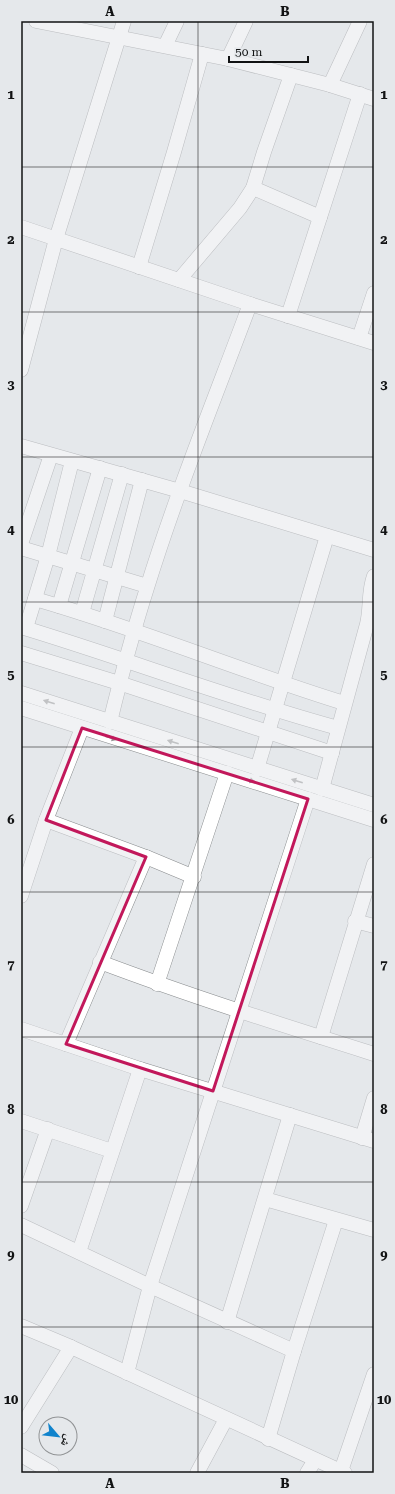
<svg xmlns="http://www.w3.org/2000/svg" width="395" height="1494" font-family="'Roboto Serif','Noto Naskh Arabic',serif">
<rect width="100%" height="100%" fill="#e5e8eb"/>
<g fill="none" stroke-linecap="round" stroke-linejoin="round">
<g stroke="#898c8e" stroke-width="15">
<g id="minor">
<path d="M 36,21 L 228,59 L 330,85 L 374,99"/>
<path d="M 165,46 L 177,21"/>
<path d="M 228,59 L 246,21"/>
<path d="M 330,85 L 360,21"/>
<path d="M 253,188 L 320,217"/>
<path d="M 21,227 L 250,304 L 374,343"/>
<path d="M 139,267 L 174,152 L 202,54"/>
<path d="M 179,280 L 240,208 L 253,188 L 264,152 L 291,75"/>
<path d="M 288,316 L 360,94"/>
<path d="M 359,338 L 374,293"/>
<path d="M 21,370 L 56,239 L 124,21"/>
<path d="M 21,446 L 180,491 L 374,550"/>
<path d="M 21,544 L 51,455"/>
<path d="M 21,548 L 147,586"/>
<path d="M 35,599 C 140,629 240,671 344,703"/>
<path d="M 59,606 L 100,468"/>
<path d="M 82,613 L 122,474"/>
<path d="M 105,621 L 142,480"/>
<path d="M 21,627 C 127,659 231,699 338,728"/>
<path d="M 26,628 L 48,556 L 72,461"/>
<path d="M 21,653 L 119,683 L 332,753"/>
<path d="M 21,693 L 374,805"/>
<path d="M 21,708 L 374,820"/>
<path d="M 110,722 C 121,677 133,632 147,588 C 177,491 215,398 250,304"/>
<path d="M 257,769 L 327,536"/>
<path d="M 322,789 L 367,624 C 371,608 368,592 374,576"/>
<path d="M 46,820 L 146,857 L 194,877"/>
<path d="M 21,896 L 46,820 L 82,728"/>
<path d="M 355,921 L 374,926"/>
<path d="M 100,962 C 190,996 282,1025 374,1054"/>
<path d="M 157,984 L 227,773"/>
<path d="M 21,1029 L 140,1069 L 374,1141"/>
<path d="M 321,1037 L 374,864"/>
<path d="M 66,1044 L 146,857"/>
<path d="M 21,1121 L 112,1151"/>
<path d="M 362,1138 L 374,1098"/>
<path d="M 265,1199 L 374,1230"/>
<path d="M 21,1206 L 48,1129"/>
<path d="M 21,1225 L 150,1286 L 294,1351 L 268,1439"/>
<path d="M 79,1252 L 140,1069"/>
<path d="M 227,1322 L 290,1115"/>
<path d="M 21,1326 L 71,1347 L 345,1473"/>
<path d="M 294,1351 L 336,1220"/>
<path d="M 127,1373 L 150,1286 L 308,799"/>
<path d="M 21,1427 L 71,1347"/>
<path d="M 21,1455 L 52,1473"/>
<path d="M 341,1471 L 374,1374"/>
<path d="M 197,1473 L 226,1419"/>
<path d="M 307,1473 L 315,1460"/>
</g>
</g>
<use href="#minor" stroke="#fff" stroke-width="14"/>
</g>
<defs><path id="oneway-solid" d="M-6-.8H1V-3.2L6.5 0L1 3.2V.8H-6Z"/></defs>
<g fill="#949595">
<use href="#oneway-solid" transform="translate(49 702) rotate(-162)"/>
<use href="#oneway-solid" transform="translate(111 738) rotate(17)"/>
<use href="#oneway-solid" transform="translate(173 742) rotate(-162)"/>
<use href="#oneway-solid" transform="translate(249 780) rotate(16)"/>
<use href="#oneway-solid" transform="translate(297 781) rotate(-163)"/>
</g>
<path d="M0 0H395V1494H0ZM 82,728 L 308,799 L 213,1091 L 66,1044 L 146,857 L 46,820 Z" fill="#e5e8eb" fill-opacity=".55" fill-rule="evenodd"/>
<path fill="none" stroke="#c2185b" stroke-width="3" stroke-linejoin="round" d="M 82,728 L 308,799 L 213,1091 L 66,1044 L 146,857 L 46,820 Z"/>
<path fill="none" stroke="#121314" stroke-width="1" stroke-opacity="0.55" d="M 198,21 L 198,1473M 21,167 L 374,167M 21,312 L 374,312M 21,457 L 374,457M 21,602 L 374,602M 21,747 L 374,747M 21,892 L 374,892M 21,1037 L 374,1037M 21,1182 L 374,1182M 21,1327 L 374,1327"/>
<rect width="395" height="1494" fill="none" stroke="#e5e8eb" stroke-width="44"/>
<g transform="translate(58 1436) rotate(118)"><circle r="19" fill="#e5e8eb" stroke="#919395"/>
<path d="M0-3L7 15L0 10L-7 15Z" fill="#1083cc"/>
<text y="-6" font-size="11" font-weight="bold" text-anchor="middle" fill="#121314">ش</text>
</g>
<path d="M229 56v6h79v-6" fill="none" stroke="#121314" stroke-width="2"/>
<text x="235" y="56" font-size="12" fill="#121314" stroke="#e5e8eb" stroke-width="3" paint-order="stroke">50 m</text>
<rect x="22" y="22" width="351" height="1450" fill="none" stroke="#121314" stroke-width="1.5"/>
<g font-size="13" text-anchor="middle" font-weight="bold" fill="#121314">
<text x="110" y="16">A</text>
<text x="285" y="16">B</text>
<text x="11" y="99">1</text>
<text x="384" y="99">1</text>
<text x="11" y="244">2</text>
<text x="384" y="244">2</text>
<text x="11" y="389">3</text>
<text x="384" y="389">3</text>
<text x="11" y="534">4</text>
<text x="384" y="534">4</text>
<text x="11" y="679">5</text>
<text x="384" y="679">5</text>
<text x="11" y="824">6</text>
<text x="384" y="824">6</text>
<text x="11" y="969">7</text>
<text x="384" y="969">7</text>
<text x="11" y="1114">8</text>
<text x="384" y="1114">8</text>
<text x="11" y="1259">9</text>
<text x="384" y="1259">9</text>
<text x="11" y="1404">10</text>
<text x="384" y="1404">10</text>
<text x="110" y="1488">A</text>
<text x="285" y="1488">B</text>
</g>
</svg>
